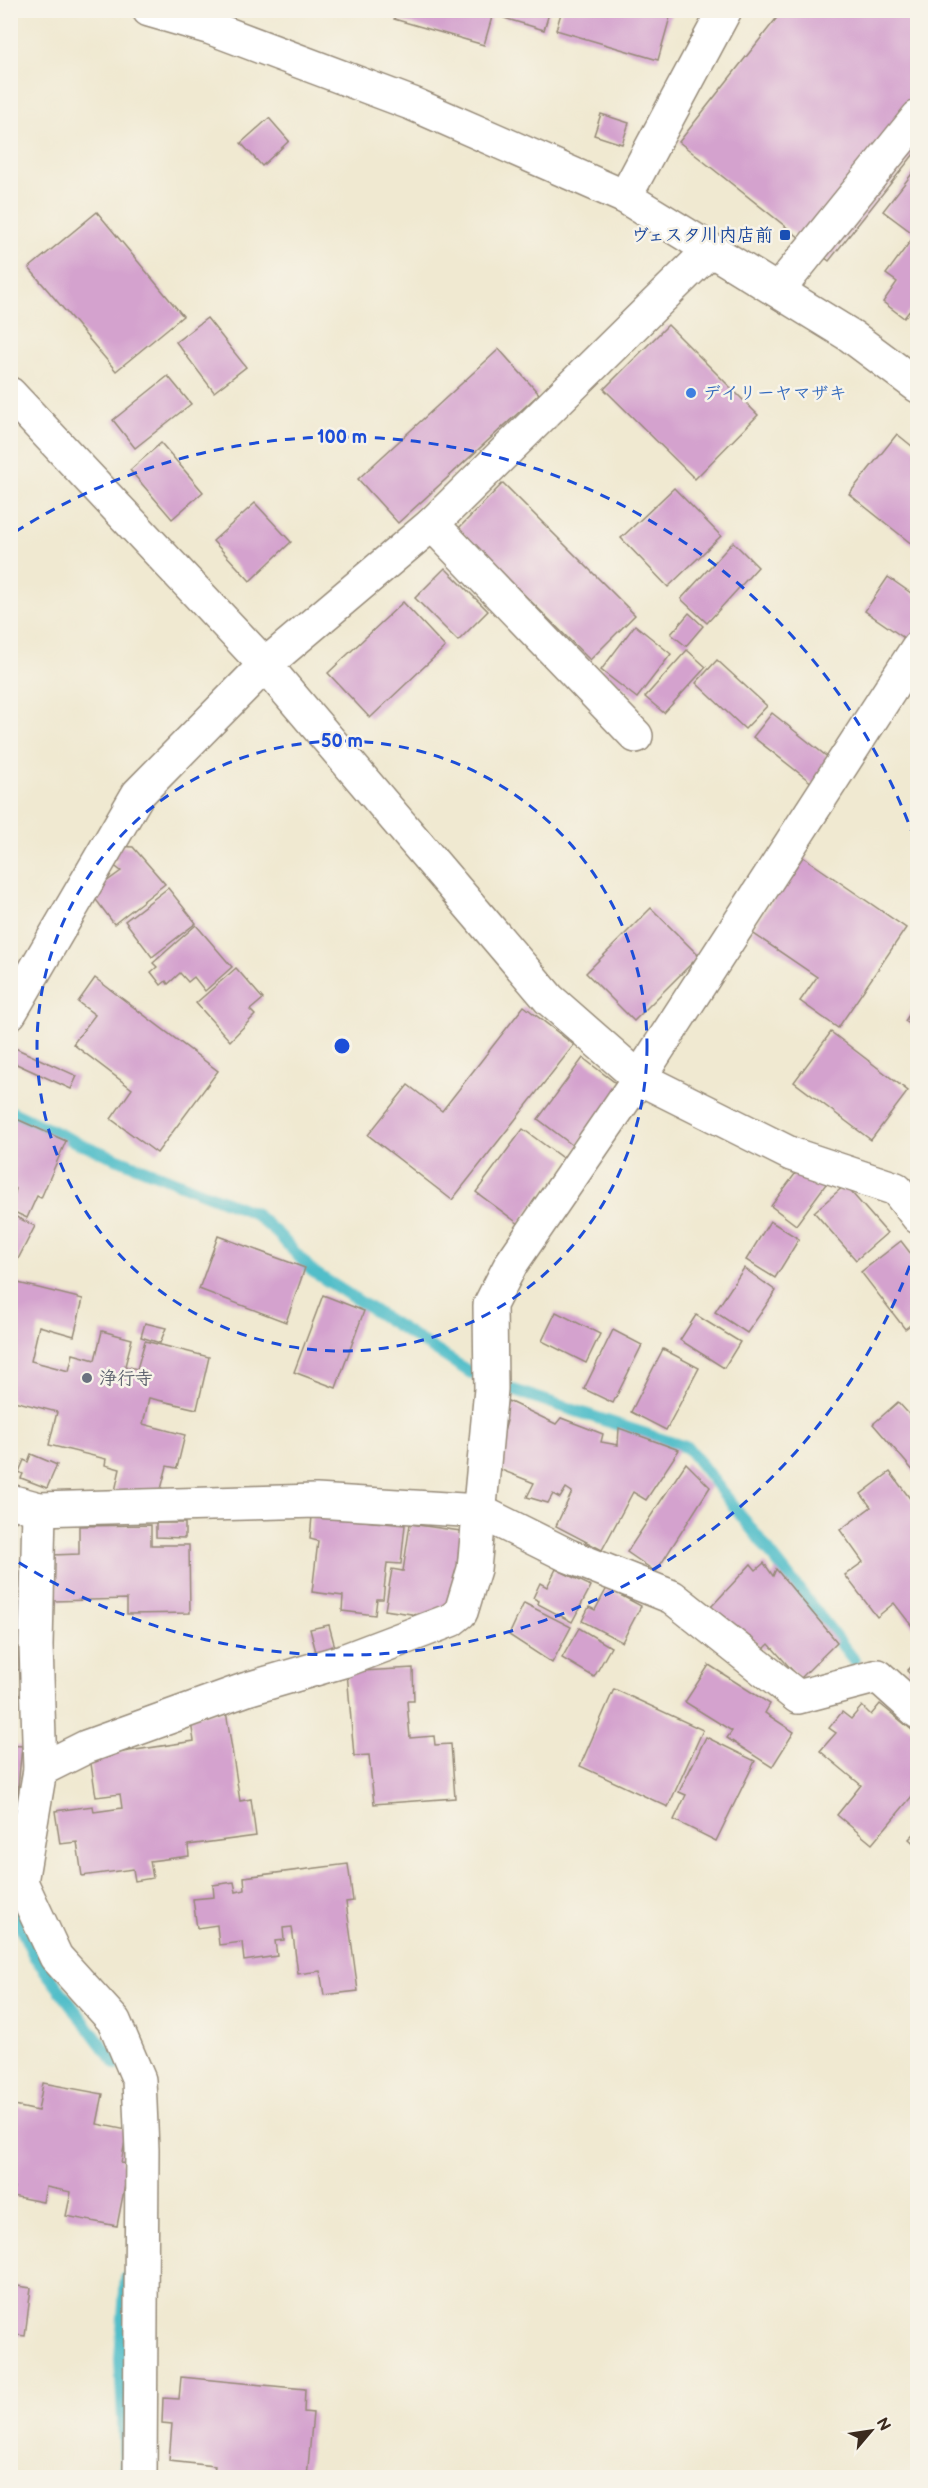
<svg xmlns="http://www.w3.org/2000/svg" width="928" height="2488" font-family="'Balsamiq Sans','Klee One',sans-serif">
<rect width="100%" height="100%" fill="#f7f3e8"/>
<filter id="ink" filterUnits="userSpaceOnUse"><feTurbulence type="fractalNoise" baseFrequency=".0167" numOctaves="2"/><feDisplacementMap in="SourceGraphic" scale="12" xChannelSelector="R" yChannelSelector="G"/><feConvolveMatrix kernelMatrix="1 2 1 2 8 2 1 2 1" color-interpolation-filters="sRGB"/></filter>
<filter id="wash" filterUnits="userSpaceOnUse"><feTurbulence type="fractalNoise" baseFrequency=".008" numOctaves="4" result="noise"/><feDisplacementMap in="SourceGraphic" scale="24" xChannelSelector="R" yChannelSelector="G"/><feGaussianBlur stdDeviation="1.35" result="paint"/><feColorMatrix in="noise" values="0 0 0 0 0 0 0 0 0 0 0 0 0 0 0 0 0 1.4 0 .05"/><feComposite in="paint" operator="in"/></filter>
<g filter="url(#wash)">
<rect width="100%" height="100%" fill="#f0e9d1"/>
<g fill="none" stroke-linecap="round" stroke-linejoin="round">
<g stroke="#51bec9" stroke-width="12">
<path d="M 10,1111 L 78,1143 L 254,1213 L 279,1235 L 312,1271 L 471,1373"/>
<path d="M 507,1388 L 688,1448 L 854,1660"/>
<path d="M 10,1905 L 34,1956 L 116,2064"/>
<path d="M 126,2478 L 120,2359 L 126,2278"/>
</g>
</g>
<g id="blocks">
<g fill="#d4a2ce">
<path d="M 397,10 L 494,10 L 484,45 L 394,19 Z"/>
<path d="M 506,10 L 550,10 L 544,30 L 504,18 Z"/>
<path d="M 562,10 L 672,10 L 658,60 L 556,30 Z"/>
<path d="M 783,10 L 918,10 L 918,149 L 829,261 L 679,142 Z"/>
<path d="M 601,114 L 629,123 L 622,144 L 594,135 Z"/>
<path d="M 269,118 L 289,141 L 262,166 L 241,143 Z"/>
<path d="M 918,166 L 918,300 L 904,318 L 883,302 L 897,282 L 886,274 L 915,235 L 883,211 Z"/>
<path d="M 97,212 L 183,316 L 116,371 L 29,268 Z"/>
<path d="M 207,318 L 246,367 L 214,392 L 176,342 Z"/>
<path d="M 668,325 L 758,415 L 695,479 L 604,389 Z"/>
<path d="M 499,349 L 539,394 L 398,523 L 358,479 Z"/>
<path d="M 168,376 L 191,404 L 135,448 L 113,420 Z"/>
<path d="M 897,434 L 918,451 L 918,549 L 849,494 Z"/>
<path d="M 161,443 L 203,492 L 172,519 L 130,470 Z"/>
<path d="M 503,483 L 635,615 L 590,660 L 458,529 Z"/>
<path d="M 674,488 L 721,536 L 668,587 L 621,538 Z"/>
<path d="M 255,503 L 291,542 L 250,581 L 213,541 Z"/>
<path d="M 733,542 L 758,567 L 707,623 L 681,599 Z"/>
<path d="M 445,568 L 488,611 L 458,641 L 415,598 Z"/>
<path d="M 888,577 L 918,598 L 918,631 L 910,642 L 865,611 Z"/>
<path d="M 403,602 L 445,647 L 370,718 L 328,673 Z"/>
<path d="M 689,613 L 703,626 L 686,646 L 671,634 Z"/>
<path d="M 635,625 L 671,654 L 637,698 L 601,670 Z"/>
<path d="M 687,650 L 706,667 L 664,713 L 645,697 Z"/>
<path d="M 717,660 L 767,706 L 745,729 L 696,683 Z"/>
<path d="M 772,713 L 835,763 L 817,787 L 753,737 Z"/>
<path d="M 116,846 L 133,847 L 165,884 L 114,924 L 91,893 L 121,871 L 113,865 L 119,860 L 110,858 Z"/>
<path d="M 803,857 L 906,928 L 838,1028 L 800,1001 L 817,977 L 751,932 Z"/>
<path d="M 168,888 L 196,923 L 152,957 L 125,921 Z"/>
<path d="M 651,908 L 699,956 L 634,1021 L 586,973 Z"/>
<path d="M 196,925 L 232,967 L 205,991 L 194,977 L 188,982 L 180,973 L 168,984 L 166,981 L 161,985 L 151,972 L 157,967 L 153,963 Z"/>
<path d="M 236,968 L 263,999 L 250,1010 L 255,1015 L 230,1041 L 196,1003 Z"/>
<path d="M 95,978 L 218,1071 L 157,1153 L 111,1119 L 132,1089 L 73,1044 L 95,1015 L 78,1002 Z"/>
<path d="M 918,1001 L 918,1029 L 905,1021 Z"/>
<path d="M 524,1006 L 574,1045 L 452,1200 L 368,1135 L 408,1085 L 442,1111 Z"/>
<path d="M 831,1032 L 908,1091 L 871,1140 L 794,1082 Z"/>
<path d="M 15,1048 L 77,1076 L 71,1089 L 10,1061 Z"/>
<path d="M 583,1058 L 622,1088 L 576,1148 L 538,1119 Z"/>
<path d="M 10,1116 L 66,1141 L 41,1198 L 37,1196 L 27,1218 L 10,1210 L 16,1189 L 10,1186 Z"/>
<path d="M 523,1129 L 565,1160 L 519,1224 L 476,1192 Z"/>
<path d="M 801,1166 L 826,1184 L 796,1225 L 771,1206 Z"/>
<path d="M 845,1185 L 887,1233 L 856,1260 L 814,1212 Z"/>
<path d="M 10,1214 L 35,1226 L 17,1261 L 10,1258 Z"/>
<path d="M 770,1221 L 799,1239 L 775,1278 L 746,1260 Z"/>
<path d="M 218,1236 L 305,1268 L 286,1322 L 199,1289 Z"/>
<path d="M 901,1241 L 918,1263 L 918,1319 L 905,1329 L 861,1272 Z"/>
<path d="M 744,1268 L 776,1291 L 747,1333 L 715,1312 Z"/>
<path d="M 10,1281 L 83,1299 L 74,1336 L 39,1326 L 31,1361 L 69,1371 L 73,1354 L 95,1360 L 102,1331 L 132,1339 L 125,1366 L 137,1369 L 145,1341 L 209,1357 L 197,1409 L 149,1398 L 143,1424 L 185,1435 L 177,1468 L 167,1466 L 160,1493 L 115,1491 L 120,1469 L 105,1465 L 106,1459 L 49,1445 L 57,1412 L 10,1400 Z"/>
<path d="M 323,1295 L 364,1311 L 336,1388 L 294,1372 Z"/>
<path d="M 556,1312 L 600,1334 L 586,1363 L 542,1341 Z"/>
<path d="M 696,1315 L 740,1342 L 724,1368 L 680,1340 Z"/>
<path d="M 145,1323 L 166,1328 L 160,1343 L 141,1337 Z"/>
<path d="M 613,1330 L 642,1345 L 613,1403 L 584,1389 Z"/>
<path d="M 918,1342 L 918,1355 L 911,1347 Z"/>
<path d="M 663,1349 L 699,1368 L 666,1430 L 631,1412 Z"/>
<path d="M 508,1401 L 556,1424 L 561,1418 L 603,1434 L 601,1442 L 618,1445 L 619,1428 L 679,1450 L 646,1500 L 633,1492 L 602,1550 L 556,1526 L 572,1492 L 566,1488 L 560,1498 L 553,1494 L 548,1503 L 527,1497 L 534,1483 L 494,1467 L 507,1421 L 501,1419 Z"/>
<path d="M 898,1402 L 918,1424 L 916,1474 L 873,1424 Z"/>
<path d="M 31,1454 L 57,1465 L 47,1488 L 21,1478 L 23,1474 L 19,1472 L 24,1460 L 28,1462 Z"/>
<path d="M 686,1463 L 710,1487 L 656,1572 L 627,1552 Z"/>
<path d="M 890,1472 L 918,1509 L 918,1634 L 894,1603 L 877,1617 L 845,1575 L 863,1562 L 840,1530 L 871,1507 L 861,1494 Z"/>
<path d="M 312,1516 L 405,1525 L 401,1564 L 387,1563 L 383,1599 L 377,1599 L 375,1615 L 342,1611 L 343,1596 L 312,1592 L 318,1541 L 310,1539 Z"/>
<path d="M 156,1523 L 185,1523 L 185,1538 L 156,1537 Z"/>
<path d="M 410,1524 L 468,1532 L 458,1604 L 438,1618 L 385,1610 L 392,1569 L 403,1571 Z"/>
<path d="M 151,1525 L 151,1545 L 189,1545 L 190,1613 L 127,1614 L 127,1599 L 54,1601 L 52,1555 L 79,1554 L 79,1526 Z"/>
<path d="M 764,1563 L 773,1576 L 776,1569 L 837,1642 L 800,1679 L 769,1644 L 763,1650 L 751,1637 L 747,1640 L 711,1607 L 751,1564 L 756,1570 Z"/>
<path d="M 556,1569 L 591,1586 L 572,1622 L 538,1604 L 539,1601 L 533,1598 L 540,1583 L 547,1587 Z"/>
<path d="M 10,1576 L 18,1578 L 12,1613 L 10,1613 Z"/>
<path d="M 607,1588 L 641,1606 L 622,1642 L 582,1621 L 589,1607 L 595,1610 Z"/>
<path d="M 524,1603 L 571,1627 L 552,1663 L 509,1635 Z"/>
<path d="M 10,1619 L 15,1619 L 15,1648 L 18,1648 L 19,1670 L 10,1670 Z"/>
<path d="M 329,1625 L 336,1651 L 317,1656 L 310,1629 Z"/>
<path d="M 579,1628 L 611,1647 L 594,1677 L 562,1658 Z"/>
<path d="M 918,1660 L 918,1681 L 907,1671 Z"/>
<path d="M 709,1665 L 770,1704 L 765,1713 L 794,1732 L 772,1767 L 727,1738 L 732,1731 L 685,1702 Z"/>
<path d="M 413,1668 L 414,1701 L 407,1701 L 410,1738 L 434,1736 L 435,1745 L 451,1744 L 455,1798 L 374,1804 L 369,1755 L 354,1756 L 347,1672 Z"/>
<path d="M 614,1689 L 703,1730 L 668,1807 L 580,1766 Z"/>
<path d="M 880,1704 L 918,1735 L 918,1789 L 872,1844 L 837,1815 L 861,1785 L 820,1751 L 836,1733 L 829,1728 L 842,1712 L 851,1719 L 862,1706 L 871,1715 Z"/>
<path d="M 226,1711 L 240,1801 L 251,1799 L 256,1836 L 188,1845 L 189,1856 L 150,1861 L 153,1878 L 135,1881 L 133,1869 L 82,1876 L 77,1842 L 60,1844 L 55,1811 L 93,1806 L 94,1812 L 122,1808 L 120,1794 L 96,1797 L 90,1757 L 194,1741 L 190,1716 Z"/>
<path d="M 706,1737 L 755,1761 L 716,1841 L 674,1820 L 686,1795 L 679,1792 Z"/>
<path d="M 10,1745 L 22,1746 L 13,1838 L 10,1838 Z"/>
<path d="M 918,1830 L 918,1847 L 909,1839 Z"/>
<path d="M 348,1864 L 353,1901 L 346,1902 L 358,1991 L 324,1995 L 320,1971 L 298,1974 L 292,1927 L 283,1928 L 284,1940 L 275,1941 L 277,1956 L 244,1961 L 242,1942 L 219,1945 L 217,1925 L 197,1928 L 193,1899 L 214,1897 L 213,1885 L 234,1882 L 236,1892 L 245,1890 L 244,1877 Z"/>
<path d="M 43,2083 L 103,2094 L 97,2124 L 127,2130 L 121,2163 L 129,2164 L 117,2226 L 66,2216 L 71,2192 L 46,2187 L 43,2202 L 12,2196 L 14,2187 L 10,2186 L 10,2105 L 38,2111 Z"/>
<path d="M 10,2285 L 31,2288 L 25,2336 L 10,2334 Z"/>
<path d="M 181,2377 L 305,2389 L 304,2412 L 313,2413 L 307,2478 L 254,2478 L 214,2473 L 215,2466 L 169,2461 L 172,2424 L 162,2423 L 163,2398 L 179,2399 Z"/>
</g>
</g>
</g>
<g filter="url(#ink)">
<use href="#blocks" fill-opacity="0" stroke="#968a78" stroke-width="1.5"/>
<g fill="none" stroke-linecap="round" stroke-linejoin="round">
<g stroke="#968a78" stroke-width="36">
<g id="minor">
<path d="M 149,10 L 211,28 L 413,104 L 625,197 L 851,336 L 918,386"/>
<path d="M 625,197 L 725,10"/>
<path d="M 778,290 L 918,117"/>
<path d="M 10,394 L 265,665 L 549,999 L 639,1078 L 791,1154 L 896,1189 L 918,1217"/>
<path d="M 432,524 L 636,736"/>
<path d="M 10,1013 L 138,794 L 265,665 L 432,524 L 709,251"/>
<path d="M 10,1501 L 39,1509 L 316,1501 L 479,1511 L 569,1556 L 672,1597 L 798,1697 L 878,1676 L 918,1712"/>
<path d="M 39,1509 L 36,1646 L 40,1770 L 21,1882 L 56,1957 L 114,2021 L 139,2080 L 142,2150 L 140,2478"/>
<path d="M 40,1770 L 86,1747 L 247,1689 L 343,1661 L 451,1620 L 461,1612 L 474,1569 L 491,1389 L 490,1305 L 511,1264 L 639,1078 L 918,647"/>
</g>
</g>
<use href="#minor" stroke="#fff" stroke-width="33"/>
</g>
</g>
<g fill="none" stroke="#1d4ed8" stroke-width="3" stroke-dasharray="10 8">
<circle cx="342" cy="1046" r="305"/>
<path d="M916 1249A609 609 0 0 1 15 1560M15 532A609 609 0 0 1 916 843"/>
</g>
<rect fill="#1a4fb4" stroke="#f7f3e8" stroke-width="2" x="779" y="229" width="12" height="12" rx="3"/>
<circle fill="#3f7fe0" stroke="#f7f3e8" stroke-width="2" cx="691" cy="393" r="6"/>
<circle fill="#6b7280" stroke="#f7f3e8" stroke-width="2" cx="87" cy="1378" r="6"/>
<g text-anchor="middle" stroke-width="5" stroke-linejoin="round" paint-order="stroke">
<g font-size="18" font-weight="bold" fill="#164399" stroke="#f7f3e8" text-anchor="end">
<text x="773" y="241">ヴェスタ川内店前</text>
</g>
<g font-size="18" font-weight="bold" fill="#366cbe" stroke="#f7f3e8" text-anchor="start">
<text x="703" y="399">デイリーヤマザキ</text>
</g>
<g font-size="18" font-weight="bold" fill="#5b616d" stroke="#f7f3e8" text-anchor="start">
<text x="99" y="1384">浄行寺</text>
</g>
</g>
<circle cx="342" cy="1046" r="9" fill="#1d4ed8" stroke="#f7f3e8" stroke-width="3"/>
<g font-size="18" text-anchor="middle" font-weight="bold" fill="#1d4ed8" stroke="#f7f3e8" stroke-width="5" stroke-linejoin="round" paint-order="stroke">
<text x="342" y="443">100 m</text>
<text x="342" y="747">50 m</text>
</g>
<rect width="928" height="2488" fill="none" stroke="#f7f3e8" stroke-width="36"/>
<g transform="translate(871 2431) rotate(61)" stroke="#f7f3e8" stroke-width="4.5" paint-order="stroke">
<path d="M0-4.5L10 22L0 15L-10 22Z" fill="#3b2a1e"/>
<text y="-9" font-size="16" font-weight="bold" text-anchor="middle" fill="#3b2a1e">N</text>
</g>
</svg>
